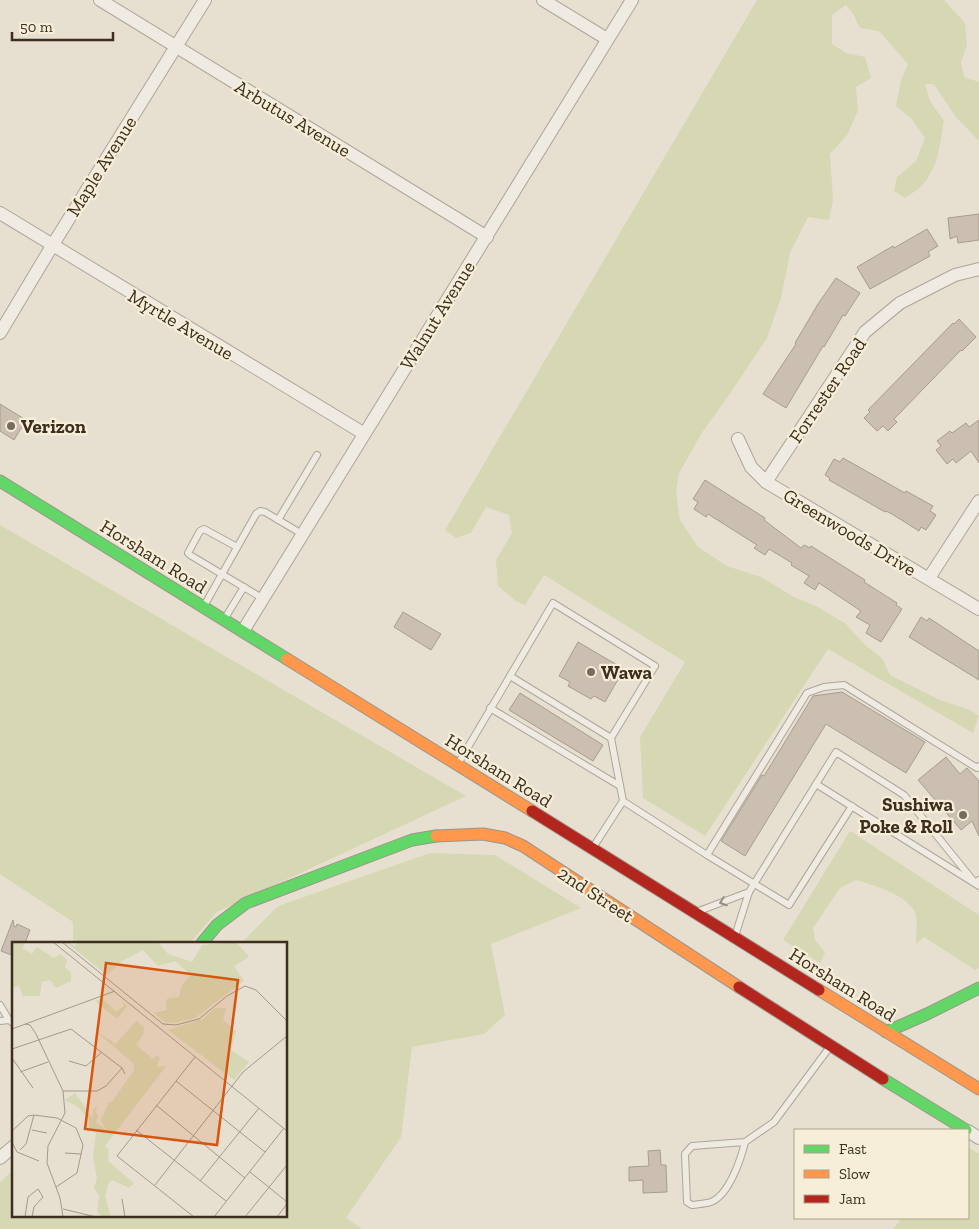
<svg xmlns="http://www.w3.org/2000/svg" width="979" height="1229" font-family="'Zilla Slab',serif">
<rect width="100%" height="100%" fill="#e7e0d1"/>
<g fill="#d6d7b3">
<path d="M 757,0 L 944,0 L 965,23 L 967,45 L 961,62 L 964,77 L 979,82 L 979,141 L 955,116 L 934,84 L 925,84 L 930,101 L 944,121 C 941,137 939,160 930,174 C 925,185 914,192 905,198 L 894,191 L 897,177 L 916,161 L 925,138 L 911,118 L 896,106 L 901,80 L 908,64 L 879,31 L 860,28 L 853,14 L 846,5 L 832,15 L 832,44 L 846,53 L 865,57 L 871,78 L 856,87 L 858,111 L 847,135 L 830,154 L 833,200 L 829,220 L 808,217 L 790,253 L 781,298 L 767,338 L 727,398 L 703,431 L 679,473 L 676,491 L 680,520 L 698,547 L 727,566 L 761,577 L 794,597 L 818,607 L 846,624 L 865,645 L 882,658 L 890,675 L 940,700 L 970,710 L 979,716 L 973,733 L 828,649 L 705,836 L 643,798 L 640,737 L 685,662 L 544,575 L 525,605 L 517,602 L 498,586 L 496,560 L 512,533 L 509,515 L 486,507 L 471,533 L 456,538 L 445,530 Z"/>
<path d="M 0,525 L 466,796 L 217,912 L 190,943 L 73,943 L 73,922 L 0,874 Z"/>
<path d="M 850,831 L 979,915 L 979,968 L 975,970 L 924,937 L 916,944 C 916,937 918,918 915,912 C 907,895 873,885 856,880 L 840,888 L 813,928 L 815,940 L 825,953 L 820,963 L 783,940 Z"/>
<path d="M 430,853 L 495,855 L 581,908 L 491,944 L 505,1015 L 484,1034 L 412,1047 L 401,1137 L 346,1218 L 362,1229 L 0,1229 L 0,1183 L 14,1169 L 14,1215 L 286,1215 L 286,943 L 241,943 L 278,906 Z"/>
<path d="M 968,1147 L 979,1154 L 979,1229 L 893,1229 L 902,1218 L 968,1218 Z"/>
</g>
<g fill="#cbbfb2" stroke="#a89c90">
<path d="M 979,214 L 979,240 L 958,243 L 957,236 L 950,239 L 948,218 Z"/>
<path d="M 927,229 L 938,246 L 928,252 L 930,256 L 870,289 L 857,267 L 893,246 L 894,248 Z"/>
<path d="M 836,278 L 860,293 L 845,316 L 843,315 L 824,347 L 823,346 L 786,408 L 763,394 L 796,344 L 795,343 L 818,304 Z"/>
<path d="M 959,319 L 976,337 L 962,351 L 961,350 L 894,419 L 897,422 L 888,431 L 883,426 L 877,431 L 864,418 L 870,412 L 868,410 L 953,323 L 954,324 Z"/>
<path d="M 0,404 L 26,420 L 14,440 L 0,431 Z"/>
<path d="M 979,420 L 979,463 L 971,451 L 956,463 L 953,459 L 947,464 L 936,450 L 941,446 L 937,441 L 950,431 L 952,433 L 966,423 L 969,427 Z"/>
<path d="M 843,458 L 905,493 L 906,491 L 933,506 L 930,511 L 936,515 L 926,530 L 921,527 L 919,531 L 892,514 L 886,511 L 885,512 L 829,480 L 830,478 L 825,475 L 834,459 L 840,462 Z"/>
<path d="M 705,480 L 765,518 L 764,520 L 801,548 L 804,545 L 810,548 L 811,546 L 865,580 L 864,582 L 897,603 L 896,605 L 902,609 L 881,642 L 866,633 L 870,625 L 856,617 L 861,611 L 819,583 L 815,590 L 804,583 L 809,576 L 791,565 L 792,563 L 769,549 L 765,555 L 754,548 L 757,545 L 708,514 L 706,517 L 694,509 L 698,502 L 693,499 Z"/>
<path d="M 403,612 L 441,634 L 431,650 L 394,627 Z"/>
<path d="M 921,617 L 927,621 L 929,618 L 979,651 L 979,680 L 909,637 Z"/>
<path d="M 578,642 L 624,669 L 605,702 L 594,696 L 591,699 L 568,686 L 570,682 L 559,676 Z"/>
<path d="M 842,692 L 925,742 L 906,773 L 826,724 L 745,856 L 721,841 L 762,775 L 764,776 L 813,696 Z"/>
<path d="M 520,693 L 603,745 L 593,761 L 509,710 Z"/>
<path d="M 946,757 L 960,774 L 967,768 L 979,781 L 979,836 L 972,821 L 961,830 L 918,780 Z"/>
<path d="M 13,920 L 14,926 L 16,927 L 17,924 L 30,930 L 25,943 L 14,943 L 14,956 L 1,951 Z"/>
<path d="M 660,1150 L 661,1165 L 666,1165 L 667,1192 L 643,1193 L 643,1180 L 629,1181 L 629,1167 L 649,1166 L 648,1151 Z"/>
</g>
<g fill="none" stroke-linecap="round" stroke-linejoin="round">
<g stroke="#ada599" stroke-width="8">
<g id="lane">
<path d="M 278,520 L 317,455"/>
<path d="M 237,547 L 204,529 L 200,531 L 188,553 L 190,555 L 262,598"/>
<path d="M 204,606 L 256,514 L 260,511 L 265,512 L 302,534"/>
<path d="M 225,618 L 244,587"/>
<path d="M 510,676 L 553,603 L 655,666 L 611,738"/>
<path d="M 490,708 L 620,786"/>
<path d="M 458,764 L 510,676 L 611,738 L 623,801 L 707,855 L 789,905 L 852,806"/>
<path d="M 816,784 L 979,886"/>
<path d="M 594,846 L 623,801"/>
<path d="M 707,855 L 807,693 L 824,687 L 844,685 L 977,768 L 979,766"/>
<path d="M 699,911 L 749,892"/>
<path d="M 736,933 L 749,892 L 836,752 L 904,795 L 975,883 L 979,880"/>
<path d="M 0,1005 L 9,1020 L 14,1024"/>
<path d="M 0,1021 L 9,1020"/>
<path d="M 745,1142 C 741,1159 729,1195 711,1202 C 705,1204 698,1204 692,1205 L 687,1202 L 685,1154 L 692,1146 L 745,1142 L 774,1122 L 829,1048"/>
</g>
</g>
<g stroke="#ada599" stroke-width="14">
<g id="street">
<path d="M 100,0 L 487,237"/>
<path d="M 543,0 L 607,39"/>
<path d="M 0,213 L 363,433"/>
<path d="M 0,333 L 52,246 L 205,0"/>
<path d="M 738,439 L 751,467 L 766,482 L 979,609"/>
<path d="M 766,482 L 865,332 L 900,303 L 955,275 L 979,269"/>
<path d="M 929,578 L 979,501"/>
<path d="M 243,631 L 632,0"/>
<path d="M 968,1131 L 979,1138"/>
<path d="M 0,1158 L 14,1146"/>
</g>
</g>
<g stroke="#9c958a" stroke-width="13">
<g id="fast">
<path d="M 0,481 L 287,659"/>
<path d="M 202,943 L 217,925 L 246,903 L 412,840 L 436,836"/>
<path d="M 886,1032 L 927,1014 L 979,988"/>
<path d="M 883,1079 L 966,1130"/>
</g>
</g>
<g stroke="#9c958a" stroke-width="13">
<g id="slow">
<path d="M 287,659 L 532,811"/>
<path d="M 436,836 L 483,834 L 505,838 L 523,846 L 739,987"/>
<path d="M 819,990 L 979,1089"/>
</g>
</g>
<g stroke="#9c958a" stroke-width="13">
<g id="jam">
<path d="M 532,811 L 819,990"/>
<path d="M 739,987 L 883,1079"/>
</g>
</g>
<use href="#lane" stroke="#efebe3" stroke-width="6"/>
<use href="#street" stroke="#efebe3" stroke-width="12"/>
<use href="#fast" stroke="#63d668" stroke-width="11"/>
<use href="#slow" stroke="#ff974d" stroke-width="11"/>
<use href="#jam" stroke="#b3261e" stroke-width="11"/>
</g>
<defs><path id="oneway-chevron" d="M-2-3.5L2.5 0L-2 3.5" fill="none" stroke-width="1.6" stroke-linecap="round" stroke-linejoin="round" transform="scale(1.25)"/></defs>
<use stroke="#968c82" href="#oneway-chevron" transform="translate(723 902) rotate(160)"/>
<g fill="#786c5e" stroke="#f7eed8" stroke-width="2">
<circle cx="11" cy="426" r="5"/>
<circle cx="591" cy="672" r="5"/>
<circle cx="963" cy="815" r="5"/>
</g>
<g text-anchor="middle" stroke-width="4.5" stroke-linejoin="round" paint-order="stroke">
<g font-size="19" fill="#3d2e20" stroke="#f7eed8">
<text transform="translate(293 118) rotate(31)" y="7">Arbutus Avenue</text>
<text transform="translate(101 166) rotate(-58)" y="7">Maple Avenue</text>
<text transform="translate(437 315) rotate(-58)" y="7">Walnut Avenue</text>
<text transform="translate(181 324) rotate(31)" y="7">Myrtle Avenue</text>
<text transform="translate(827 390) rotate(-56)" y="7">Forrester Road</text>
<text transform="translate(850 532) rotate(31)" y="7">Greenwoods Drive</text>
<text transform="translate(154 556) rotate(32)" y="7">Horsham Road</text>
<text transform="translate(499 770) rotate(32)" y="7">Horsham Road</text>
<text transform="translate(596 894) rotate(33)" y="7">2nd Street</text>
<text transform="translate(843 984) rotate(32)" y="7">Horsham Road</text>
</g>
<g font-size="19" font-weight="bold" fill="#3d2e20" stroke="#f7eed8" text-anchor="start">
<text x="21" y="433">Verizon</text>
<text x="601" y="679">Wawa</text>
<text x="953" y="811" text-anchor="end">Sushiwa<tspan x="953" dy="22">Poke &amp; Roll</tspan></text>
</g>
</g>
<g transform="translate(12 942)">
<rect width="275" height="275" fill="#e7e0d1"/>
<path d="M 0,0 L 14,0 L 10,6 L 20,12 L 25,5 L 42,16 L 48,12 L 55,18 L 53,26 L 59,30 L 59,39 L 44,46 L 38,38 L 30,40 L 28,54 L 11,54 L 7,44 L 0,46 ZM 54,0 L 63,4 L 66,0 L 146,0 L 156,12 L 180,20 L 190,3 L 224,0 L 237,15 L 222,24 L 232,39 L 183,76 L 162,81 L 153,80 L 142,71 L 155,68 L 154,58 L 157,56 L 167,55 L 170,43 L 179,33 L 163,19 L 146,24 L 131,8 L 110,19 L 95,33 ZM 90,56 L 104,70 L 111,65 L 111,60 L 115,64 L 105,77 L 83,59 ZM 203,66 L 214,66 L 211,78 L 224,89 L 219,108 L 237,120 L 222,138 L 156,88 L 191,77 ZM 124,79 L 132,85 L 131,93 L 124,103 L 141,117 L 145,113 L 148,116 L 145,125 L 154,124 L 93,204 L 97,208 L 96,219 L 122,241 L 117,246 L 100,238 L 97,240 L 93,254 L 99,275 L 92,275 L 85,271 L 87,254 L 82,246 L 85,237 L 81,214 L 84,191 L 77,186 L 77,177 L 66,165 L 53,158 L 63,151 L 81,177 L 81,168 L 87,162 L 83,169 L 86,174 L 84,180 L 93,187 L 89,178 L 97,160 L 100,160 L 122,128 L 122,122 L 85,90 L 104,102 Z" fill="#d6d7b3"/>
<path fill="none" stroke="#a3998a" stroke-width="1" d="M 41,0 L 275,189M 50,0 L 151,82 L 164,83 L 187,77 L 215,54 L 233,44 L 244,48 L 275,79M 13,82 L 18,83 L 24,92M 0,87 L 103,49M 24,92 L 51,149 L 53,171 L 36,204 L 35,221 L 48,256 L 51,275M 0,107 L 59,87 L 110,126 L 113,132M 0,116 L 21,146M 57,119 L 74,124 L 90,110M 8,130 L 36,120M 164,139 L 253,210M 51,149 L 85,149 L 94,144 L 110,126M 144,163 L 233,236M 20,188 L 35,191M 124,188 L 214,259M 0,189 L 16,174 L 22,173 L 45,176 L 64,186 L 71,203 L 65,231 L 44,245M 0,200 L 5,210 L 27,219M 8,208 L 14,202 L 22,173M 53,211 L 69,212M 238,230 L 275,260M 188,239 L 247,166M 143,243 L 231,130 L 275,94M 110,257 L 113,275M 51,267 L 84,275M 13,275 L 16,255 L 26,247 L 31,255 L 22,265 L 20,275M 182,275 L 105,214 L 183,115M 202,275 L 272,186M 233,275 L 275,223M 265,275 L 275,262"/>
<path fill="#d7550e" fill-opacity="0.15" stroke="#d7550e" stroke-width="2.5" d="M 94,21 L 226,38 L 205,203 L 73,187 Z"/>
<rect width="275" height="275" fill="none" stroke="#3d2e20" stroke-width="2.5"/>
</g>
<rect x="794" y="1129" width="175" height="90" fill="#f7eed8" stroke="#ada18e"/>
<rect x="804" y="1145" width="25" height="8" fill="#63d668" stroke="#ada18e"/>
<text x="839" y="1154" font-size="15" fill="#3d2e20">Fast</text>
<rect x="804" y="1170" width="25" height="8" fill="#ff974d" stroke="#ada18e"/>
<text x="839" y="1179" font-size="15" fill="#3d2e20">Slow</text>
<rect x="804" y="1195" width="25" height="8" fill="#b3261e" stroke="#ada18e"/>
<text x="839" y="1204" font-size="15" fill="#3d2e20">Jam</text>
<path d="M12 32v8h101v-8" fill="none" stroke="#3d2e20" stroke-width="2.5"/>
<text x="20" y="32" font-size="15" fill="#3d2e20" stroke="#f7eed8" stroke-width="4" paint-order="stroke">50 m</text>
</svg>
